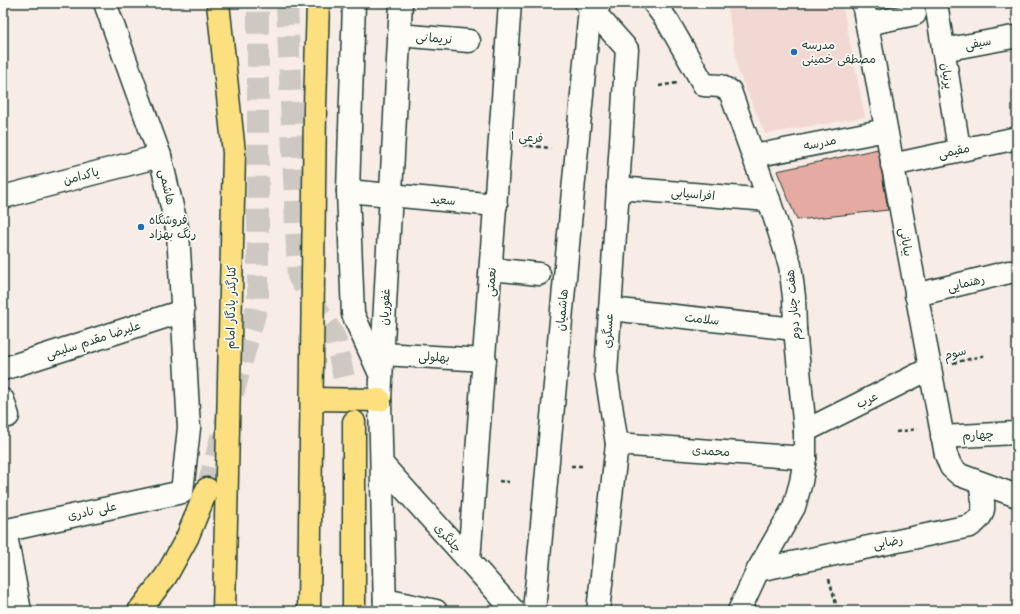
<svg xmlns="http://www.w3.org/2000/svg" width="1020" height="614" font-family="Mali,'Playpen Sans Arabic',sans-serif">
<rect width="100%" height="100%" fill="#f8ece6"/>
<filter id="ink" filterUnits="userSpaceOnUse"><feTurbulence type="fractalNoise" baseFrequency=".025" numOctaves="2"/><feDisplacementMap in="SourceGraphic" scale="8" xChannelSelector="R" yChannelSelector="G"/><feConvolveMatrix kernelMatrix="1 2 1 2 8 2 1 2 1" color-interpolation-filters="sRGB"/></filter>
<g filter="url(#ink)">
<path fill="#f2d8d2" d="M 727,3 L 842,3 L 865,117 L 765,134 L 738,71 Z"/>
<path fill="#e5aba2" stroke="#1f3d34" d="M 878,149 L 888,210 L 797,220 L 777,171 Z"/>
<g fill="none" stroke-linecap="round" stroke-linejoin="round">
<g stroke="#cdc9c2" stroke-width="22" stroke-dasharray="22 11" stroke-linecap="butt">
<path d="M 287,3 L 298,276 L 335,338 L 354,422"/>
<path d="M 207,489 L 258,303 L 258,3"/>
</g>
<g stroke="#1f3d34" stroke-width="25">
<g id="minor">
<path d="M 354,3 L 348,191 L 353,314 L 380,374"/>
<path d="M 586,3 L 627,49 L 606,373 L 617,444 L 598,611"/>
<path d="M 654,3 L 668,22 L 704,85 L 720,86 L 730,91 L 769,200 L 790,265 L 794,297 L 795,329 L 805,431 L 805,458 L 801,482 L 794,507 L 758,570 L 739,611"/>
<path d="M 863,3 L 946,455 L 951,467 L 960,475 L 1017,496"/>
<path d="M 936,3 L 959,149"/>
<path d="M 867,24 L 915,14"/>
<path d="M 399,35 L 469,41"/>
<path d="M 943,50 L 1013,37"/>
<path d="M 754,156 L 886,130"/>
<path d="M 892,165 L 1017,138"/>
<path d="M 618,188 L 769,200"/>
<path d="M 348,191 L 496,205"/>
<path d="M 3,197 L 160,156"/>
<path d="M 491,269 L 539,274"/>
<path d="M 916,295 L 1009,272 L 1017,272"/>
<path d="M 610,309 L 795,329"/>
<path d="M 383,354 L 485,360"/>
<path d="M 3,369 L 183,311"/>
<path d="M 3,400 L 8,416"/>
<path d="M 805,431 L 929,369"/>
<path d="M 942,437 L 1015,433"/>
<path d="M 617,444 L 805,458"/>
<path d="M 383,465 L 514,611"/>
<path d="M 5,530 L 20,611"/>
<path d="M 3,531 L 182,492 L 189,428 L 178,232 L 160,156 L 105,3"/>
<path d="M 469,561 L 510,3"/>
<path d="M 758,570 L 970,526 C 989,514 983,502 980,483"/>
<path d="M 385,600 L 436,611"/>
<path d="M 385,611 L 380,400 L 401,3"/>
<path d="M 534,611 L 590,8 L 599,5"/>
</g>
</g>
<g stroke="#1f3d34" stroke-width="25">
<g id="major">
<path d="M 218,3 L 234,153 L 224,611"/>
<path d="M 312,399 L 380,400"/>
<path d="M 309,611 L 315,107 L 318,3"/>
</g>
</g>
<g stroke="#1f3d34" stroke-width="25">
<g id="highway">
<path d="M 354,422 L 354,611"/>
<path d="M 139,611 L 166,576 L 187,538 L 207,489"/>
</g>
</g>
<g stroke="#1f3d34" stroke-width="2.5" stroke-dasharray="4 3" stroke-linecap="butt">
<path d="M 659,86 L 677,83"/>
<path d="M 523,145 L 551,148"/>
<path d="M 953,363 L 986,355"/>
<path d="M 896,432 L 917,429"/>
<path d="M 571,466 L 582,466"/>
<path d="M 499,481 L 509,482"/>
<path d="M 829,579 L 838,611"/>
</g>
<use href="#minor" stroke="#fdfcf7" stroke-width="22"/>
<use href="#major" stroke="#fce080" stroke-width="22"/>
<use href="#highway" stroke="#fce080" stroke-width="22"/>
</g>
</g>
<g fill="#1f6fb2" stroke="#fdfcf7" stroke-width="1.5">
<circle cx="794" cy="52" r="4"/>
<circle cx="141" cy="227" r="4"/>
</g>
<g text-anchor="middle" stroke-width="3.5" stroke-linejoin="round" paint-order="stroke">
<g font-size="12" fill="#1f3d34" stroke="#fdfcf7">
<text transform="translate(434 38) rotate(5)" y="4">نریمانی</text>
<text transform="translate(978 43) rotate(-11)" y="4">سیفی</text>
<text transform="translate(947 76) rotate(81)" y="4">پرنیان</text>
<text transform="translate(527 137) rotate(5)" y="4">فرعی ۱</text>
<text transform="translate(820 143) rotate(-11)" y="4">مدرسه</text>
<text transform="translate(954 151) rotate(-12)" y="4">مقیمی</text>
<text transform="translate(81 176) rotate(-15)" y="4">پاکدامن</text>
<text transform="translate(167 187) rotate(77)" y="4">هاشمی</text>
<text transform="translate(693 194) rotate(5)" y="4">افراسیابی</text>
<text transform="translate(443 200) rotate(5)" y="4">سعید</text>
<text transform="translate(906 242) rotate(80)" y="4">بیابانی</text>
<text transform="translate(491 282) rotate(-86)" y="4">نعمتی</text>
<text transform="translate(966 283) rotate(-14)" y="4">رهنمایی</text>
<text transform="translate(793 305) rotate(-95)" y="4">هفت چنار دوم</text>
<text transform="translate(231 307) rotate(-89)" y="4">کنارگذر یادگار امام</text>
<text transform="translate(385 307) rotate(-87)" y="4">غفوریان</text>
<text transform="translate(562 310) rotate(-85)" y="4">هاشمیان</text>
<text transform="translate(702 319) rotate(6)" y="4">سلامت</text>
<text transform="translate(608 331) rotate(-87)" y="4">عسگری</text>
<text transform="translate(93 340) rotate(-18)" y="4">علیرضا مقدم سلیمی</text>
<text transform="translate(955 353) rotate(-14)" y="4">سوم</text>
<text transform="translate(434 357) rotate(3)" y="4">بهلولی</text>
<text transform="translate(867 400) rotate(-26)" y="4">عرب</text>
<text transform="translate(978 435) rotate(-3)" y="4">چهارم</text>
<text transform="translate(711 451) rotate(4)" y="4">محمدی</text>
<text transform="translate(92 511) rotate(-12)" y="4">علی نادری</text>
<text transform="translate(448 538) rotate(48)" y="4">چلنگری</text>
<text transform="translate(888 542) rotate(-11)" y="4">رضایی</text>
</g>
<g font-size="12" fill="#1f3d34" stroke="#fdfcf7" text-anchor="start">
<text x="802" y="49">مدرسه<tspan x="802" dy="14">مصطفی خمینی</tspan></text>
<text x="149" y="224">فروشگاه<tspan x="149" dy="14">رنگ بهزاد</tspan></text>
</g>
</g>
<rect width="1020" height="614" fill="none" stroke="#fdfcf7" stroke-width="16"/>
<rect x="8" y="8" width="1004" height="598" fill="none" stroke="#1f3d34" stroke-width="1.5" filter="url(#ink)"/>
</svg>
